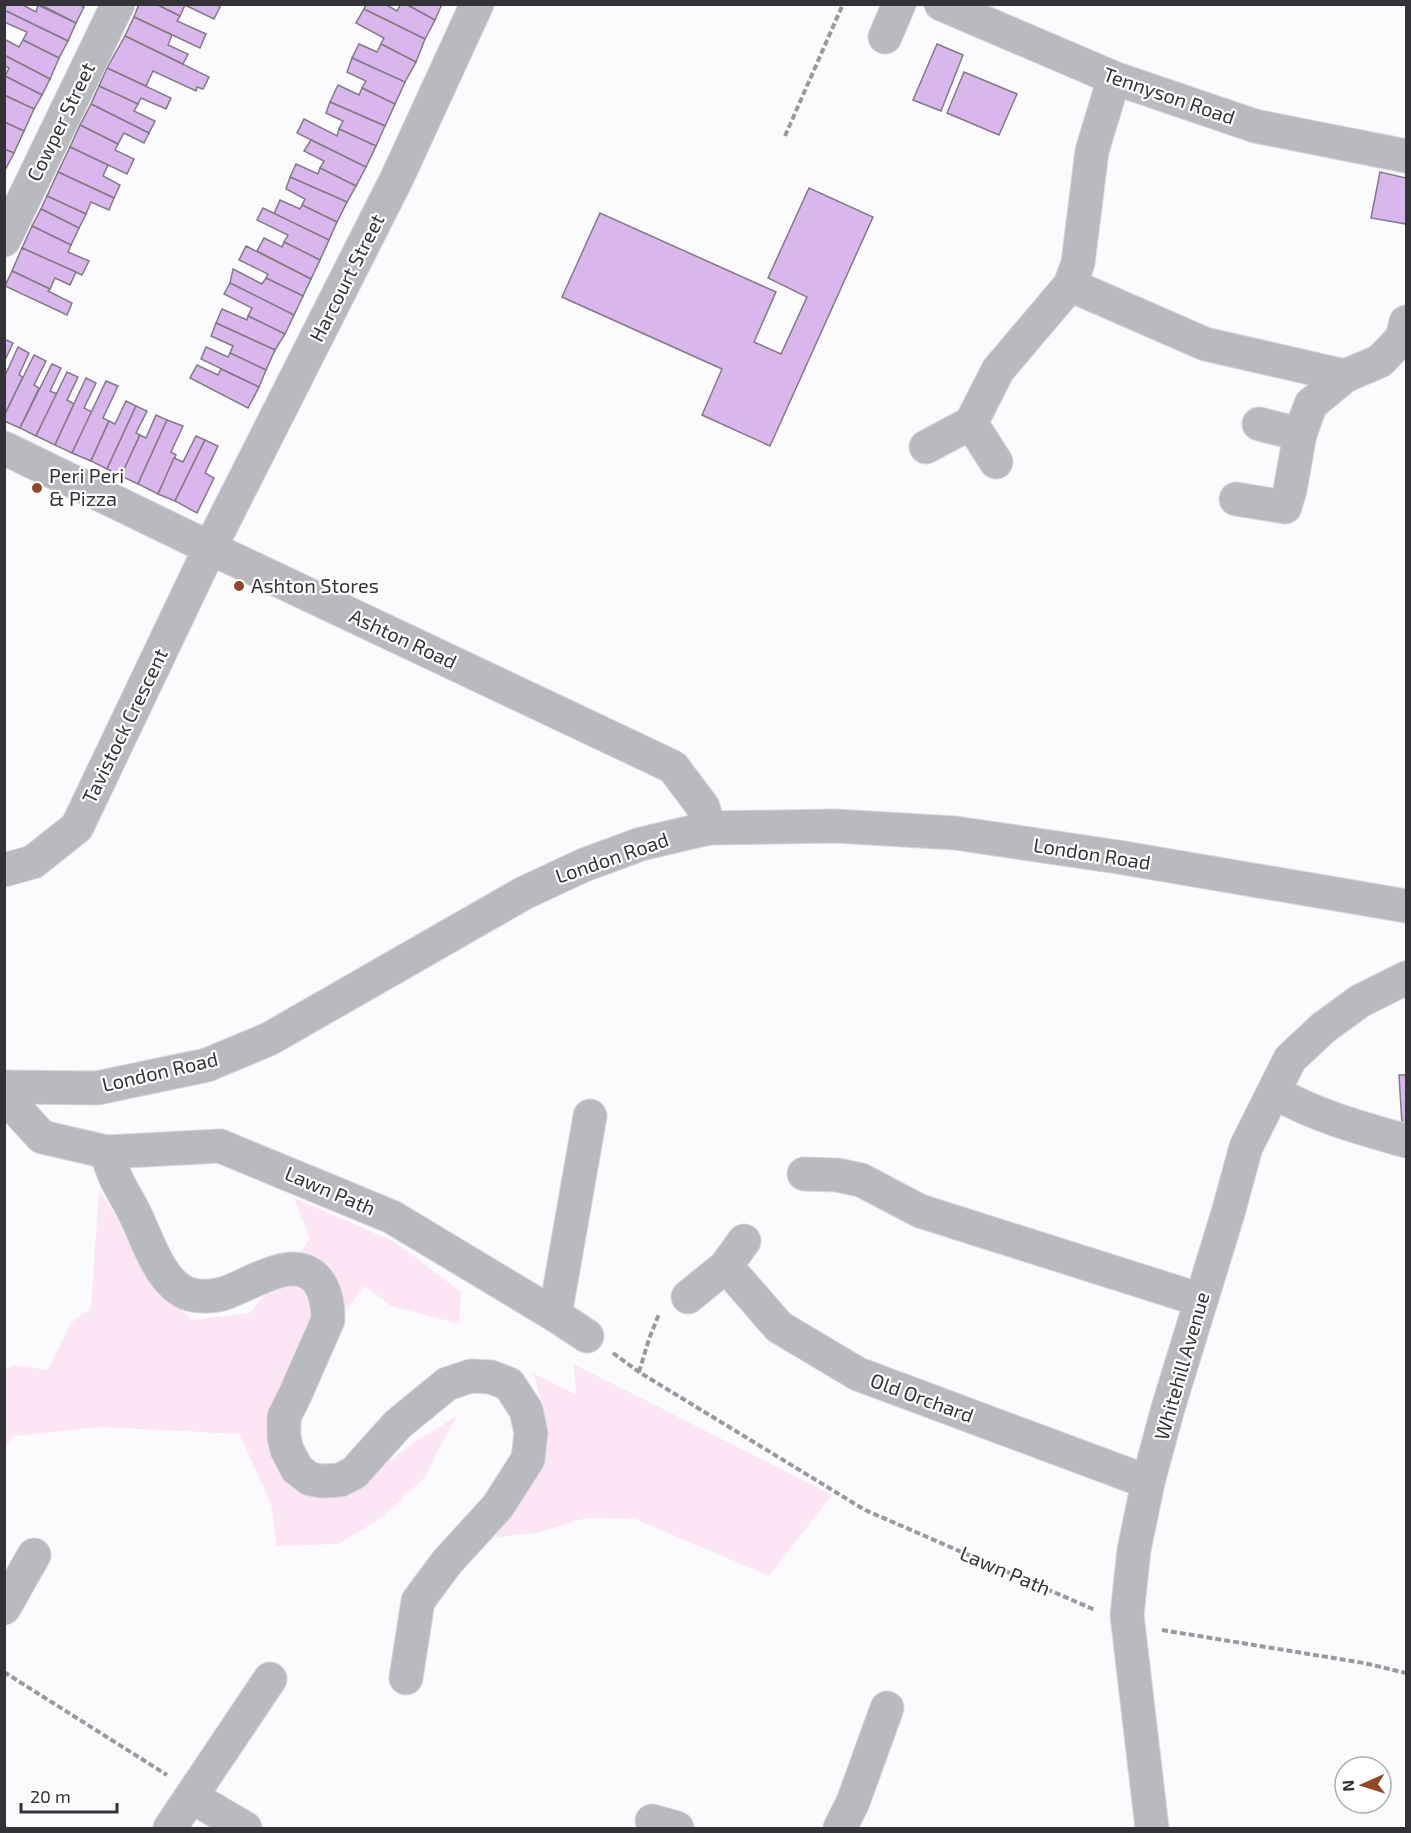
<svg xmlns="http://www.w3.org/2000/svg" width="1411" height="1833" font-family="'Exo 2',sans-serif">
<rect width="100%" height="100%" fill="#fbfbfe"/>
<g fill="#fce6f5">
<path d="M 99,1190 L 161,1286 L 191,1320 L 250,1313 L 310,1239 L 294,1198 L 395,1242 L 461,1292 L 459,1324 L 391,1306 L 365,1286 L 325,1338 L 287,1414 L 305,1477 L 348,1492 L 413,1443 L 457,1416 L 437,1452 L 426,1476 L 384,1516 L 339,1544 L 277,1546 L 271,1504 L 239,1434 L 101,1427 L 13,1436 L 5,1448 L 5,1370 L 13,1365 L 48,1370 L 71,1323 L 91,1308 Z"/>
<path d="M 574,1364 L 832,1495 L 769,1576 L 635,1519 L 586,1518 L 540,1532 L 494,1538 L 532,1480 L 545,1451 L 542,1403 L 533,1373 L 576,1395 Z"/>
</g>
<g fill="#d9b6ec" stroke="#827b86" stroke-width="1.5">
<path d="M 5,4 L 21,4 L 36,12 L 38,5 L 76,23 L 68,41 L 4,10 Z"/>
<path d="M 39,4 L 79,4 L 84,7 L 76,23 Z"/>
<path d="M 139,4 L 156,4 L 180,16 L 177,21 L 206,34 L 200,48 L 134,17 Z"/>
<path d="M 156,4 L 216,4 L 220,7 L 214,19 L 185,5 L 180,16 Z"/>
<path d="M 366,4 L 385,4 L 397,11 L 401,4 L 406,4 L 435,20 L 425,39 L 364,9 Z"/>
<path d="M 406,4 L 442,4 L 435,20 Z"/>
<path d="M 364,9 L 425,39 L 416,62 L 381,44 L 384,38 L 356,23 Z"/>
<path d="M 4,10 L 68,41 L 59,58 L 23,40 L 27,32 L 4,22 Z"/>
<path d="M 134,17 L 172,35 L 168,45 L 188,54 L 183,64 L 125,36 Z"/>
<path d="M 125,36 L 209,77 L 203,89 L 197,87 L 196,91 L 153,71 L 146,86 L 107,68 Z"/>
<path d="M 4,39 L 19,47 L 23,40 L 59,58 L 50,79 L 4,55 Z"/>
<path d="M 359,44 L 377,52 L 381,44 L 416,62 L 405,82 L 352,58 Z"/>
<path d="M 937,44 L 963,55 L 941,111 L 913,100 Z"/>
<path d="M 4,55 L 50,79 L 42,95 L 5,76 L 9,68 L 4,65 Z"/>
<path d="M 352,58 L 405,82 L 395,104 L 362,88 L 366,81 L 347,72 Z"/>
<path d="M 107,68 L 171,98 L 166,109 L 141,98 L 138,104 L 99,86 Z"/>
<path d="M 964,72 L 1017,94 L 999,135 L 947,113 Z"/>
<path d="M 5,76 L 42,95 L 34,109 L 4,95 Z"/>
<path d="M 338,85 L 359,95 L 362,88 L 395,104 L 385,126 L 330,102 Z"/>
<path d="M 99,86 L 138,104 L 134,111 L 155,121 L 149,133 L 91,104 Z"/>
<path d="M 4,95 L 34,109 L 24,131 L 4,122 Z"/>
<path d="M 330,102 L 385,126 L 376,146 L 339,129 L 343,121 L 326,113 Z"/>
<path d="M 91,104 L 149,133 L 144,143 L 124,133 L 118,144 L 80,125 Z"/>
<path d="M 304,119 L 337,136 L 339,129 L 376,146 L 366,167 L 297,133 Z"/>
<path d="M 4,122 L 24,131 L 14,153 L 4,149 Z"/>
<path d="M 80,125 L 118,144 L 115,150 L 134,159 L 127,174 L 70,147 Z"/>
<path d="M 311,140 L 366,167 L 356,186 L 320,168 L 324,161 L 304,151 Z"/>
<path d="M 70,147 L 108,165 L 103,176 L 120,185 L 114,198 L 58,172 Z"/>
<path d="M 4,149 L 14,153 L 4,172 Z"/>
<path d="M 296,164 L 318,174 L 320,168 L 356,186 L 347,202 L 290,177 Z"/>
<path d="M 58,172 L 114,198 L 109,210 L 91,202 L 86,214 L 47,196 Z"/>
<path d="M 1380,172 L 1406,178 L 1406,224 L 1371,218 Z"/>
<path d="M 290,177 L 347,202 L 337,222 L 302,205 L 305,199 L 286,189 Z"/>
<path d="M 809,188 L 873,217 L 770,446 L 702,415 L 722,369 L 562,297 L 600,213 L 776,292 L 754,342 L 781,354 L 807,297 L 768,278 Z"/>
<path d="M 47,196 L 86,214 L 79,228 L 41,209 Z"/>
<path d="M 280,200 L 300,209 L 302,205 L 337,222 L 329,240 L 274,214 Z"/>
<path d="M 263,208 L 329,240 L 320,260 L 284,242 L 288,235 L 257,220 Z"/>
<path d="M 41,209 L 79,228 L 71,245 L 32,226 Z"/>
<path d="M 32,226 L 71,245 L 68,252 L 89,261 L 82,275 L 22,248 Z"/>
<path d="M 264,238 L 282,247 L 284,242 L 320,260 L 311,279 L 257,251 Z"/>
<path d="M 246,246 L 311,279 L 303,296 L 266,278 L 268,274 L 239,260 Z"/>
<path d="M 22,248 L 76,272 L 70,285 L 55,278 L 50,289 L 12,271 Z"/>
<path d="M 233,269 L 262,284 L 266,278 L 303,296 L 294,315 L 230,283 Z"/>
<path d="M 12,271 L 50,289 L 48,291 L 72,303 L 67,315 L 5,286 Z"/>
<path d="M 230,283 L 294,315 L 285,334 L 248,316 L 252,308 L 224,294 Z"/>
<path d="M 222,309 L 247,320 L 248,316 L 285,334 L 275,350 L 216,323 Z"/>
<path d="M 216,323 L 275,350 L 266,370 L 230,353 L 233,346 L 211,336 Z"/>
<path d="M 4,339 L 13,343 L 4,362 Z"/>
<path d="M 18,347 L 29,353 L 19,375 L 23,377 L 4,416 L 4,378 Z"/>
<path d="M 206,347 L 228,357 L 230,353 L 266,370 L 259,387 L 201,359 Z"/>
<path d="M 34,355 L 46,361 L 34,385 L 39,388 L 20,428 L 4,421 L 4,416 Z"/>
<path d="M 52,364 L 61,368 L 50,391 L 57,394 L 36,436 L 20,428 Z"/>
<path d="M 197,365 L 218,375 L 221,369 L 259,387 L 248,408 L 190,378 Z"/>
<path d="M 67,372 L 78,377 L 67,400 L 74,404 L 55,445 L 36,436 Z"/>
<path d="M 86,378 L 96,383 L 84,408 L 92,412 L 72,453 L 55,445 Z"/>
<path d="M 106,381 L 118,386 L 103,418 L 109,421 L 91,461 L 72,453 Z"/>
<path d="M 126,401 L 136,406 L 107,469 L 91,461 L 109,421 L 115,424 Z"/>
<path d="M 136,406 L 147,411 L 136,433 L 140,435 L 121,476 L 107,469 Z"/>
<path d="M 156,415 L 167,420 L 138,484 L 121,476 L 140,435 L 146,438 Z"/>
<path d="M 167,420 L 183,426 L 171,452 L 176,455 L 158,494 L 138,484 Z"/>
<path d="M 196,436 L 205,440 L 175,501 L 158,494 L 174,458 L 183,462 Z"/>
<path d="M 205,440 L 218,446 L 205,473 L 214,478 L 197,513 L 175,501 Z"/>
<path d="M 1399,1075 L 1406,1075 L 1406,1123 L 1402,1124 Z"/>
</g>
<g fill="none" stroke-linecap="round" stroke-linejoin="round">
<g stroke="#d7d7da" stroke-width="35">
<g id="minor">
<path d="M 941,4 L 1114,78 L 1255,126 L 1406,156"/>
<path d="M 885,37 L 899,4"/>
<path d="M 4,240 L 118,4"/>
<path d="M 1070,285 L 1205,344 L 1345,376"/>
<path d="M 971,423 L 996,462"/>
<path d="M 1259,424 L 1300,434"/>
<path d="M 926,447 L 971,423 L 998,370 L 1070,285 L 1078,263 L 1092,151 L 1114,78"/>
<path d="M 4,448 L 210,548 L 673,767 L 703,807 L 709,828"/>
<path d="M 1236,499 L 1285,507 L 1290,490 L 1300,434 L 1311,404 L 1345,376 L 1380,361 L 1402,338 L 1406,322"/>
<path d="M 4,870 L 33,862 L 77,827 L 210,548 L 397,178 L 477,4"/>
<path d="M 4,1087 L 97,1088 L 207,1065 L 269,1039 L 524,893 L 584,865 L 641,844 L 709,828 L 835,826 L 955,833 L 1118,857 L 1406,906"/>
<path d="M 10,1087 L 18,1111 L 42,1137 L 107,1152 L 220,1146 L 392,1217 L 555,1315 L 587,1336"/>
<path d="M 1274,1092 C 1316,1116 1360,1128 1406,1141"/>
<path d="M 107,1152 C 113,1179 123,1190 135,1214 C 147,1238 159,1281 186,1293 C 197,1297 211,1297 222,1294 C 250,1286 294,1251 318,1281 C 327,1293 328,1307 328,1320 L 295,1395 L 284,1417 L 284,1437 L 287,1450 L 297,1469 L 310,1479 L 322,1481 L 340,1480 L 354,1473 L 398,1424 L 447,1384 L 471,1376 L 491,1377 L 509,1384 L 526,1410 L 531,1433 L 528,1459 L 498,1506 L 447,1562 L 418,1601 L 406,1678"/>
<path d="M 804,1174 L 837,1175 L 861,1180 L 920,1211 L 1201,1300"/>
<path d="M 744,1241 L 726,1266 L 779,1327 L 858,1374 L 1148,1482"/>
<path d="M 688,1297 L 726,1266"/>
<path d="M 555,1315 L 590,1116"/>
<path d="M 4,1608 L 34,1555"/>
<path d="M 192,1797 L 245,1828"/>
<path d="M 652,1821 L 677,1828"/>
<path d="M 170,1828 L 270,1679"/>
<path d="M 840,1828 L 853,1802 L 887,1708"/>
<path d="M 1152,1828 L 1127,1615 L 1134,1550 L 1148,1482 L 1168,1408 L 1228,1213 L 1246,1147 L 1290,1059 L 1323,1028 L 1360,1001 L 1406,978"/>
</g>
</g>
<g stroke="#9a999d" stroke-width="4" stroke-dasharray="6 3" stroke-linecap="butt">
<path d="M 785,136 L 843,4"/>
<path d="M 613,1353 L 639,1372 L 865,1510 L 1095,1610"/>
<path d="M 639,1372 L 649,1339 L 659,1314"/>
<path d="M 1162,1630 L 1364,1663 L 1406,1673"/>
<path d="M 4,1672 L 167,1775"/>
</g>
<use href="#minor" stroke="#b8bac0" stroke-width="33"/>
</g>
<g fill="#904826" stroke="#fff" stroke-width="2">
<circle cx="37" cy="488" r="6"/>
<circle cx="239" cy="586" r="6"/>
</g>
<g text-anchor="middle" stroke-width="4.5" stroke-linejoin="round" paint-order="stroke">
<g font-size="20" fill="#333237" stroke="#fff">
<text transform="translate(1169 96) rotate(19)" y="7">Tennyson Road</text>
<text transform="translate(61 122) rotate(-64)" y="7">Cowper Street</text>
<text transform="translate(347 278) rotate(-63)" y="7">Harcourt Street</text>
<text transform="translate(403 639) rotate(25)" y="7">Ashton Road</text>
<text transform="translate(125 726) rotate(-64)" y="7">Tavistock Crescent</text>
<text transform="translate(1092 854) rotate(9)" y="7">London Road</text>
<text transform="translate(612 858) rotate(-19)" y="7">London Road</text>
<text transform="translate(160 1072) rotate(-13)" y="7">London Road</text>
<text transform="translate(330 1191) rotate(23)" y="7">Lawn Path</text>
<text transform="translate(1182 1366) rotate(-74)" y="7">Whitehill Avenue</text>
<text transform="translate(922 1398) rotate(20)" y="7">Old Orchard</text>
<text transform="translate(1005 1571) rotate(23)" y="7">Lawn Path</text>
</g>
<g font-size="20" fill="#333237" stroke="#fff" text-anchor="start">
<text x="49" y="483">Peri Peri<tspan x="49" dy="23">&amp; Pizza</tspan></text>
<text x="251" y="593">Ashton Stores</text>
</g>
</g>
<rect width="1411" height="1833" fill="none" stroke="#333237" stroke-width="12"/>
<g transform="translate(1363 1785) rotate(267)"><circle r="28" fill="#ffffff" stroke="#adadaf" stroke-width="1.5"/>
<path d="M0-4.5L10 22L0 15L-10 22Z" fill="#904826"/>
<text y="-9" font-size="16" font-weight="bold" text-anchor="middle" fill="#333237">N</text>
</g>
<path d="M21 1803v9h96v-9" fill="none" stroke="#333237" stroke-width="3"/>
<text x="30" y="1803" font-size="18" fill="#333237" stroke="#ffffff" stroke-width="4.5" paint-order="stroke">20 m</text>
</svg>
